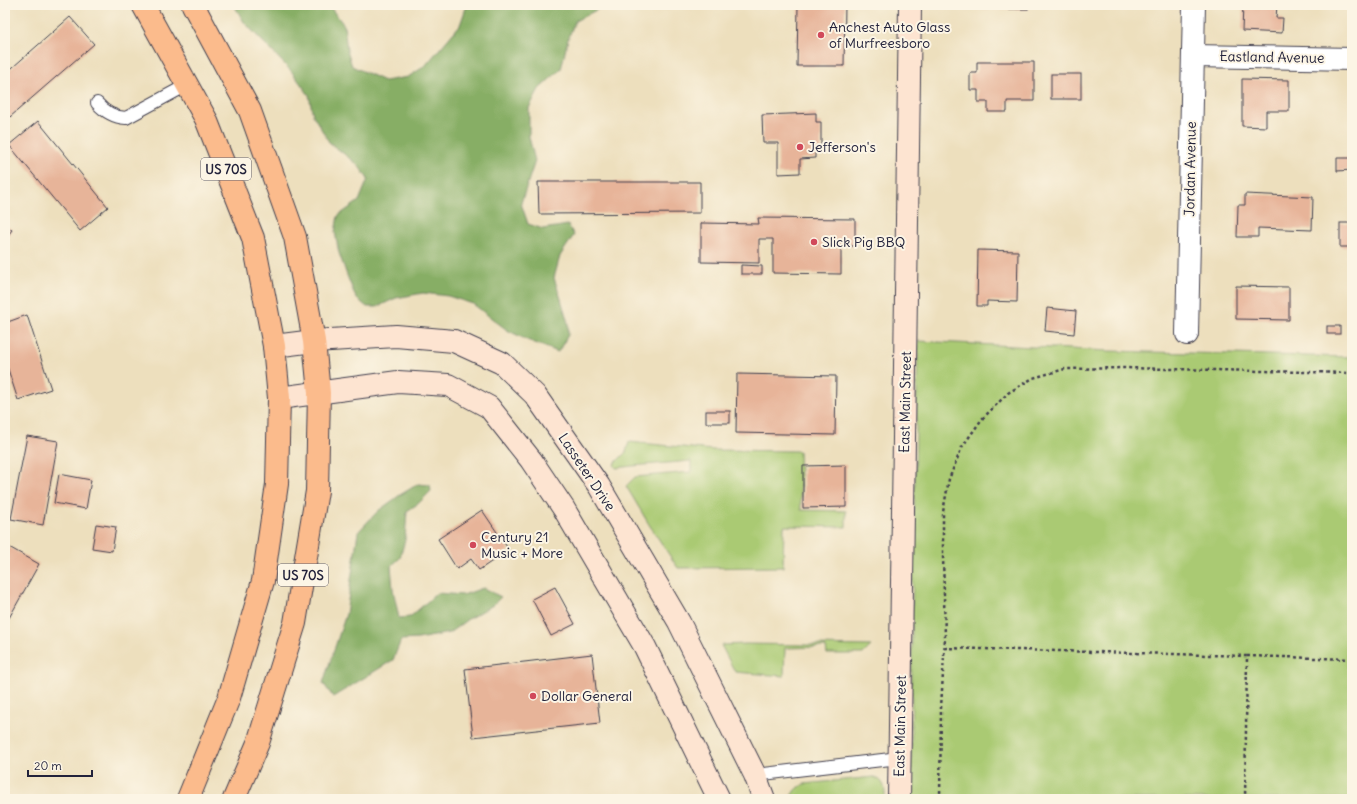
<svg xmlns="http://www.w3.org/2000/svg" width="1357" height="804" font-family="Delius,sans-serif">
<rect width="100%" height="100%" fill="#fcf5e5"/>
<filter id="ink" filterUnits="userSpaceOnUse"><feTurbulence type="fractalNoise" baseFrequency=".025" numOctaves="2"/><feDisplacementMap in="SourceGraphic" scale="8" xChannelSelector="R" yChannelSelector="G"/><feConvolveMatrix kernelMatrix="1 2 1 2 8 2 1 2 1" color-interpolation-filters="sRGB"/></filter>
<filter id="wash" filterUnits="userSpaceOnUse"><feTurbulence type="fractalNoise" baseFrequency=".012" numOctaves="4" result="noise"/><feDisplacementMap in="SourceGraphic" scale="16" xChannelSelector="R" yChannelSelector="G"/><feGaussianBlur stdDeviation="0.9" result="paint"/><feColorMatrix in="noise" values="0 0 0 0 0 0 0 0 0 0 0 0 0 0 0 0 0 1.4 0 .05"/><feComposite in="paint" operator="in"/></filter>
<g filter="url(#wash)">
<rect width="100%" height="100%" fill="#eddfbd"/>
<g fill="#aaca73" stroke="#667657">
<path d="M 918,341 L 1109,351 L 1352,357 L 1352,799 L 911,799 L 912,612 Z"/>
<path d="M 629,442 L 713,450 L 799,451 L 801,510 L 846,511 L 846,527 L 784,526 L 783,567 L 678,568 L 650,526 L 626,486 L 635,477 L 691,472 L 691,461 L 632,466 L 616,468 L 614,464 L 626,452 Z"/>
<path d="M 746,644 L 871,646 L 863,654 L 827,654 L 826,647 L 785,648 L 784,676 L 735,672 L 721,645 Z"/>
<path d="M 874,777 C 885,781 885,788 885,799 L 789,799 L 795,790 L 804,784 Z"/>
</g>
<g fill="#87ae65" stroke="#546850">
<path d="M 234,5 L 326,5 L 330,7 L 344,25 L 347,51 L 352,66 L 384,81 L 408,77 L 425,66 L 460,25 L 467,5 L 606,5 L 575,21 L 568,39 L 561,69 L 539,89 L 529,108 L 529,137 L 535,161 L 521,203 L 528,224 L 543,229 L 568,225 L 574,235 L 560,256 L 554,278 L 561,299 L 568,323 L 568,335 L 558,352 L 527,340 L 507,330 L 473,304 L 448,296 L 423,293 L 396,298 L 377,307 L 367,307 L 356,298 L 348,278 L 339,253 L 335,232 L 338,216 L 359,201 L 368,179 L 358,165 L 329,142 L 313,115 L 309,95 L 292,72 L 244,22 Z"/>
<path d="M 418,484 L 430,485 L 431,491 L 419,503 L 407,511 L 405,540 L 400,558 L 391,566 L 393,589 L 399,618 L 410,617 L 437,593 L 463,595 L 483,588 L 501,597 L 493,605 L 468,619 L 449,633 L 418,639 L 401,640 L 393,660 L 333,697 L 323,683 L 346,614 L 358,532 L 378,511 L 400,495 Z"/>
</g>
<g id="blocks">
<g fill="#e7b499">
<path d="M 798,5 L 845,5 L 844,66 L 797,66 Z"/>
<rect x="977" y="5" width="51" height="4"/>
<path d="M 1243,5 L 1277,5 L 1276,18 L 1283,18 L 1282,33 L 1242,31 Z"/>
<path d="M 70,17 L 94,44 L 10,117 L 5,112 L 5,74 Z"/>
<path d="M 977,62 L 1034,62 L 1034,101 L 1007,101 L 1007,112 L 988,112 L 988,102 L 978,102 L 978,90 L 970,90 L 970,73 L 977,73 Z"/>
<rect x="1051" y="74" width="30" height="25"/>
<path d="M 1242,79 L 1289,80 L 1289,111 L 1266,111 L 1266,127 L 1242,126 Z"/>
<path d="M 816,113 L 816,122 L 821,122 L 821,151 L 815,152 L 815,158 L 800,159 L 800,173 L 778,174 L 778,143 L 763,143 L 762,115 Z"/>
<path d="M 38,121 L 108,207 L 80,231 L 9,145 Z"/>
<path d="M 1337,158 L 1352,158 L 1352,170 L 1337,171 Z"/>
<path d="M 538,182 L 700,182 L 700,213 L 539,214 Z"/>
<path d="M 1245,194 L 1313,197 L 1312,230 L 1258,228 L 1258,237 L 1237,237 L 1238,205 L 1245,205 Z"/>
<path d="M 758,218 L 855,219 L 855,246 L 841,246 L 841,274 L 773,273 L 773,239 L 759,239 L 759,263 L 701,262 L 701,223 L 759,224 Z"/>
<rect x="1340" y="223" width="12" height="24"/>
<path d="M 5,225 L 12,230 L 5,239 Z"/>
<path d="M 978,250 L 1018,251 L 1017,302 L 987,301 L 987,306 L 977,306 Z"/>
<path d="M 741,265 L 762,266 L 762,274 L 741,274 Z"/>
<path d="M 1236,286 L 1289,287 L 1289,320 L 1236,319 Z"/>
<path d="M 1047,308 L 1076,311 L 1074,334 L 1045,331 Z"/>
<path d="M 27,315 L 51,389 L 18,400 L 5,360 L 5,323 Z"/>
<rect x="1327" y="326" width="13" height="8"/>
<path d="M 737,374 L 836,376 L 835,435 L 736,433 Z"/>
<rect x="706" y="411" width="24" height="12"/>
<path d="M 27,436 L 58,441 L 43,525 L 11,519 Z"/>
<path d="M 846,465 L 846,507 L 803,508 L 803,466 Z"/>
<path d="M 59,474 L 91,480 L 86,509 L 54,503 Z"/>
<path d="M 482,510 L 509,550 L 479,570 L 471,559 L 457,569 L 438,539 Z"/>
<path d="M 96,524 L 116,527 L 112,551 L 92,548 Z"/>
<path d="M 9,547 L 39,564 L 9,618 L 5,616 L 5,554 Z"/>
<path d="M 555,587 L 575,624 L 551,636 L 532,599 Z"/>
<path d="M 592,654 L 600,723 L 473,737 L 465,669 Z"/>
</g>
</g>
</g>
<g filter="url(#ink)">
<use href="#blocks" fill-opacity="0" stroke="#403e4e" stroke-width="1"/>
<g fill="none" stroke-linecap="round" stroke-linejoin="round">
<g stroke="#403e4e" stroke-width="14">
<g id="lane">
<path d="M 97,103 C 105,112 113,117 126,118 L 187,85"/>
<path d="M 755,775 L 899,758"/>
</g>
</g>
<g stroke="#403e4e" stroke-width="24">
<g id="street">
<path d="M 1193,56 L 1352,59"/>
<path d="M 1187,334 L 1194,5"/>
</g>
</g>
<g stroke="#403e4e" stroke-width="24">
<g id="secondary">
<path d="M 274,346 L 314,341 L 396,336 L 454,341 L 502,363 L 535,395 L 599,486 L 679,622 L 755,775 L 764,799"/>
<path d="M 279,398 L 398,382 L 448,385 L 489,407 L 531,460 L 564,509 L 645,647 L 719,799"/>
<path d="M 899,799 L 910,5"/>
</g>
</g>
<g stroke="#403e4e" stroke-width="24">
<g id="primary">
<path d="M 143,5 L 206,119 L 253,238 L 274,346 L 279,398 L 277,484 L 263,581 L 229,698 L 188,799"/>
<path d="M 193,5 L 250,111 L 295,237 L 314,341 L 319,393 L 317,491 L 295,623 L 258,743 L 234,799"/>
</g>
</g>
<g stroke="#403e4e" stroke-width="2.5" stroke-dasharray="3 3" stroke-linecap="butt">
<path d="M 944,648 L 1247,656 L 1245,799"/>
<path d="M 1247,656 L 1352,659"/>
<path d="M 940,799 L 941,708 L 945,638 L 943,555 L 943,512 L 949,479 L 962,447 L 982,419 L 1008,393 L 1033,378 L 1065,369 L 1124,368 L 1352,373"/>
</g>
<use href="#lane" stroke="#fff" stroke-width="12"/>
<use href="#street" stroke="#fff" stroke-width="22"/>
<use href="#secondary" stroke="#fde4d1" stroke-width="22"/>
<use href="#primary" stroke="#fbbb8c" stroke-width="22"/>
</g>
</g>
<g fill="#d1495b" stroke="#fcf5e5" stroke-width="1.5">
<circle cx="821" cy="35" r="4"/>
<circle cx="800" cy="147" r="4"/>
<circle cx="814" cy="242" r="4"/>
<circle cx="473" cy="545" r="4"/>
<circle cx="533" cy="696" r="4"/>
</g>
<g text-anchor="middle" stroke-width="4" stroke-linejoin="round" paint-order="stroke">
<g fill="#fcf5e5" stroke="#63616e" stroke-width="1">
<rect x="201" y="158" width="50" height="22" rx="3"/>
<rect x="278" y="564" width="50" height="22" rx="3"/>
</g>
<g font-size="13" font-weight="bold" fill="#22223b">
<text x="226" y="174">US 70S</text>
<text x="303" y="580">US 70S</text>
</g>
<g font-size="14" fill="#22223b" stroke="#fcf5e5" text-anchor="start">
<text x="829" y="32">Anchest Auto Glass<tspan x="829" dy="16">of Murfreesboro</tspan></text>
<text x="808" y="152">Jefferson's</text>
<text x="822" y="247">Slick Pig BBQ</text>
<text x="481" y="542">Century 21<tspan x="481" dy="16">Music + More</tspan></text>
<text x="541" y="701">Dollar General</text>
</g>
<g font-size="14" fill="#22223b" stroke="#fcf5e5">
<text transform="translate(1272 57) rotate(1)" y="5">Eastland Avenue</text>
<text transform="translate(1190 169) rotate(-89)" y="5">Jordan Avenue</text>
<text transform="translate(905 402) rotate(-89)" y="5">East Main Street</text>
<text transform="translate(587 472) rotate(56)" y="5">Lasseter Drive</text>
<text transform="translate(900 726) rotate(-89)" y="5">East Main Street</text>
</g>
</g>
<rect width="1357" height="804" fill="none" stroke="#fcf5e5" stroke-width="20"/>
<path d="M28 770v6h64v-6" fill="none" stroke="#22223b" stroke-width="2"/>
<text x="34" y="770" font-size="12" fill="#22223b" stroke="#fcf5e5" stroke-width="3" paint-order="stroke">20 m</text>
</svg>
